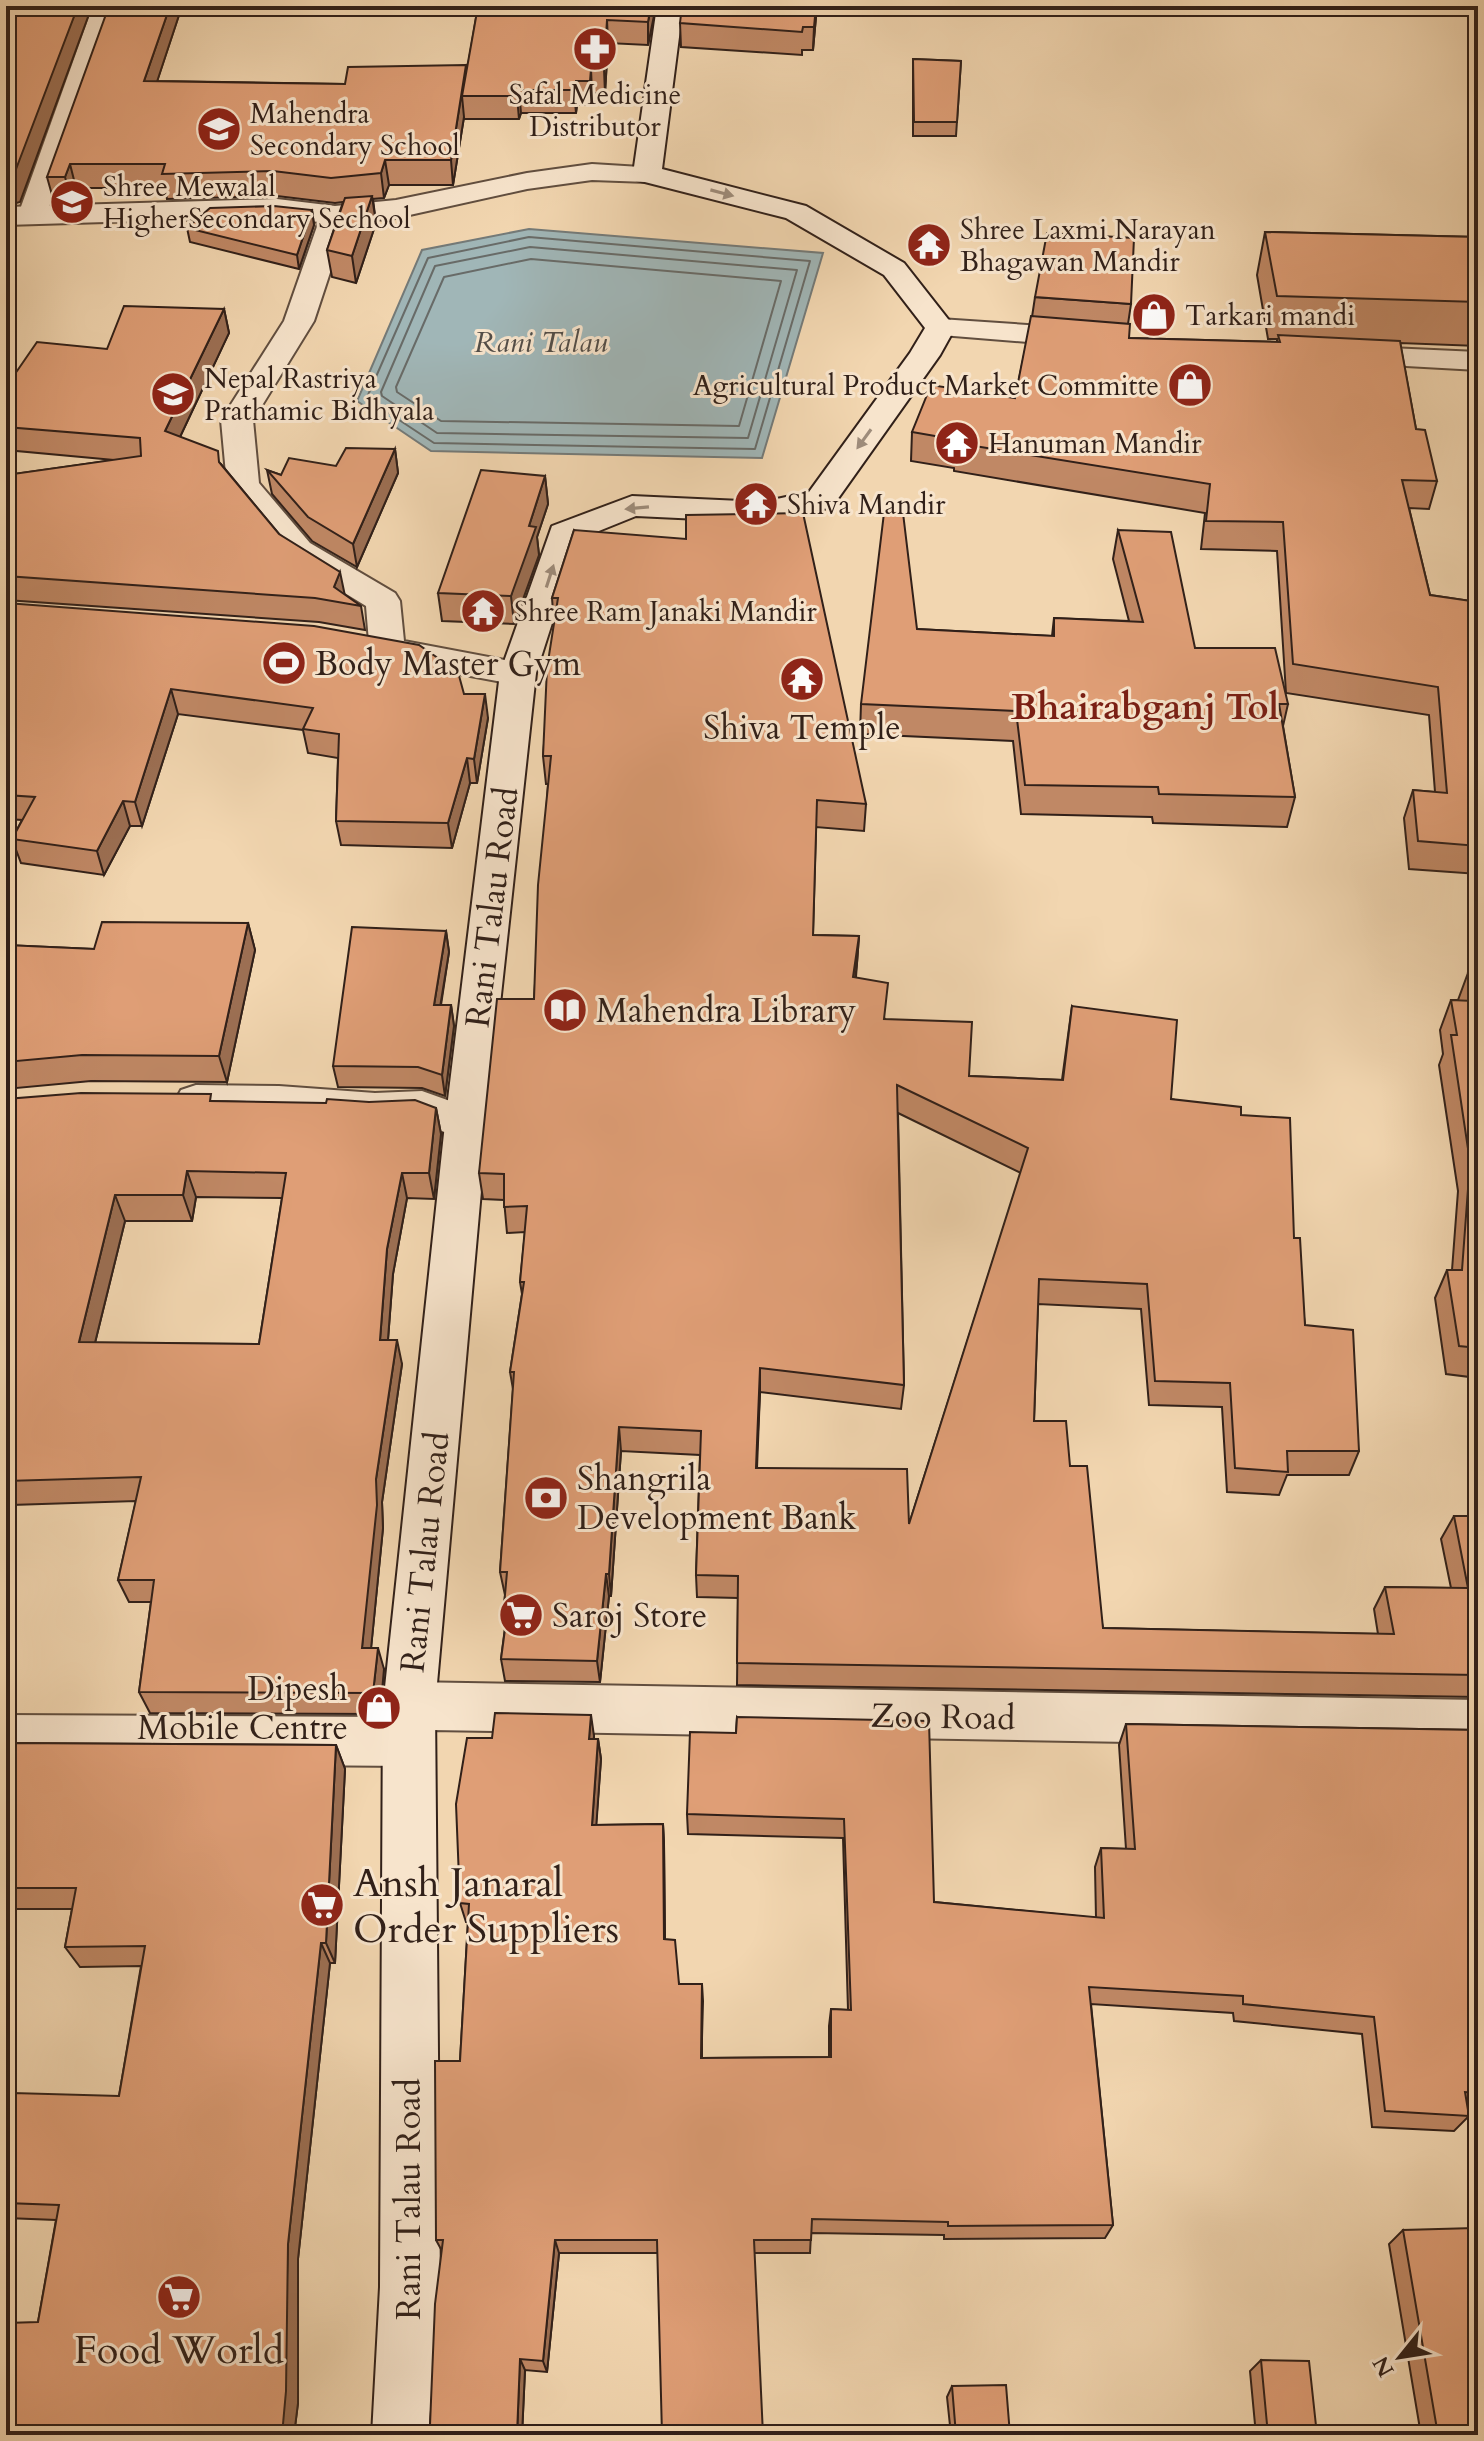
<svg xmlns="http://www.w3.org/2000/svg" width="1484" height="2441" font-family="Cardo,serif">
<rect width="100%" height="100%" fill="#f2d6b0"/>
<filter id="stains"><feTurbulence type="fractalNoise" baseFrequency=".0025" numOctaves="4"/><feColorMatrix values="0 0 0 0 .2 0 0 0 0 .09 0 0 0 0 .02 0 0 0 .5 -.17"/></filter>
<radialGradient id="worn" r=".72"><stop offset=".6" stop-color="#630" stop-opacity="0"/><stop offset="1" stop-color="#630" stop-opacity=".3"/></radialGradient>
<path fill="#a0b6b7" stroke="#747a78" stroke-width="2" d="M 529,229 L 823,253 L 762,458 L 431,451 L 357,401 L 422,250 Z"/>
<g fill="none" stroke-linecap="round" stroke-linejoin="round">
<g stroke="#686b68" stroke-width="2">
<path d="M 529,237 L 810,261 L 755,449 L 434,443 L 369,400 L 368,395 L 428,258 Z"/>
<path d="M 530,247 L 797,270 L 748,438 L 437,433 L 382,396 L 381,392 L 435,266 Z"/>
<path d="M 531,259 L 781,281 L 739,426 L 441,421 L 397,392 L 396,387 L 444,277 Z"/>
</g>
<g stroke="#614e3f" stroke-width="4">
<g id="minor">
<path d="M 93,6 L 119,6 L 46,215 L 42,221 L 32,224 L 22,221 L 18,215 Z"/>
<path d="M 335,206 L 345,209 L 349,215 L 314,321 L 253,420 L 259,483 L 310,543 L 395,593 L 400,601 L 404,641 L 531,665 L 536,673 L 531,681 L 518,685 L 369,657 L 364,649 L 369,642 L 366,606 L 286,557 L 227,485 L 221,420 L 284,321 L 321,215 L 325,209 Z"/>
<path d="M 196,1085 L 279,1086 L 375,1093 L 422,1091 L 481,1112 L 487,1124 L 481,1136 L 466,1140 L 420,1123 L 375,1125 L 279,1118 L 196,1117 L 181,1112 L 175,1101 L 181,1090 Z"/>
<path d="M 409,1682 L 1478,1700 L 1478,1748 L 430,1730 L 435,1742 L 427,1759 L 409,1766 L 6,1763 L 6,1715 L 388,1717 L 383,1706 L 391,1689 Z"/>
</g>
</g>
<g stroke="#614e3f" stroke-width="4">
<g id="tertiary">
<path d="M 592,164 L 657,168 L 661,174 L 657,180 L 647,182 L 592,180 L 527,189 L 396,218 L 335,224 L 277,217 L 6,225 L 6,207 L 277,199 L 335,206 L 396,200 L 527,173 Z"/>
<path d="M 940,319 L 1088,329 L 1099,331 L 1103,338 L 1099,345 L 1088,347 L 929,334 L 925,328 L 929,322 Z"/>
<path d="M 1345,346 L 1478,352 L 1478,370 L 1334,362 L 1330,355 L 1334,348 Z"/>
</g>
</g>
<g stroke="#312019" stroke-width="4">
<path id="secondary" d="M 657,6 L 683,6 L 662,169 L 806,206 L 904,263 L 955,328 L 940,355 L 832,507 L 763,522 L 636,516 L 579,539 L 536,673 L 487,1124 L 435,1706 L 440,2287 L 434,2435 L 372,2435 L 380,2287 L 383,1706 L 445,1124 L 500,673 L 552,526 L 632,496 L 763,502 L 809,492 L 910,353 L 925,328 L 884,275 L 786,218 L 637,180 L 633,174 Z"/>
</g>
<use href="#minor" fill="#f7e4cc" fill-rule="evenodd"/>
<use href="#tertiary" fill="#f7e4cc" fill-rule="evenodd"/>
<use href="#secondary" fill="#f7e4cc" fill-rule="evenodd"/>
</g>
<g fill="#c08865" stroke="#312019" stroke-width="2" fill-rule="evenodd">
<path d="M 182,6 L 157,81 L 345,84 L 466,65 L 467,71 L 478,6 L 656,6 L 648,45 L 608,43 L 605,93 L 592,93 L 591,105 L 577,105 L 576,113 L 521,113 L 519,119 L 464,119 L 464,117 L 453,185 L 389,185 L 384,198 L 373,199 L 376,223 L 356,283 L 332,277 L 327,250 L 343,202 L 335,203 L 277,196 L 167,199 L 165,188 L 76,188 L 72,202 L 54,202 L 47,177 Z"/>
<path d="M 817,6 L 813,50 L 802,50 L 802,55 L 681,47 L 680,23 Z"/>
<path d="M 913,59 L 961,61 L 956,136 L 913,136 Z"/>
<path d="M 312,210 L 314,225 L 299,269 L 190,242 L 187,228 Z"/>
<path d="M 1265,232 L 1478,237 L 1478,346 L 1400,343 L 1416,429 L 1437,481 L 1429,509 L 1409,508 L 1430,595 L 1478,602 L 1478,874 L 1409,869 L 1404,818 L 1413,790 L 1435,792 L 1429,715 L 1286,693 L 1277,551 L 1201,549 L 1205,513 L 954,471 L 954,468 L 911,461 L 912,432 L 1015,398 L 1032,317 L 1035,297 L 1131,304 L 1128,324 L 1129,338 L 1277,342 L 1277,339 L 1268,339 L 1257,275 Z"/>
<path d="M 224,309 L 229,333 L 180,437 L 221,464 L 279,534 L 344,594 L 361,606 L 365,630 L 319,622 L 6,600 L 6,475 L 114,460 L 6,450 L 6,387 L 107,349 Z"/>
<path d="M 395,449 L 398,473 L 357,567 L 312,541 L 272,494 L 267,470 L 281,475 L 336,466 Z"/>
<path d="M 545,476 L 548,504 L 537,537 L 539,555 L 514,624 L 442,621 L 438,593 Z"/>
<path d="M 574,530 L 866,804 L 864,831 L 816,827 L 813,935 L 859,936 L 856,977 L 885,1019 L 969,1076 L 1062,1080 L 1072,1006 L 1171,1099 L 1241,1115 L 1294,1238 L 1305,1325 L 1359,1451 L 1349,1475 L 1287,1475 L 1279,1495 L 1227,1492 L 1222,1407 L 1149,1405 L 1141,1309 L 1038,1304 L 1034,1421 L 1070,1466 L 1103,1628 L 1378,1634 L 1374,1609 L 1385,1587 L 1451,1588 L 1441,1539 L 1454,1516 L 1478,1516 L 1478,1697 L 737,1685 L 738,1598 L 697,1597 L 696,1575 L 700,1455 L 621,1451 L 611,1596 L 609,1596 L 600,1682 L 505,1681 L 501,1659 L 506,1620 L 504,1606 L 505,1595 L 500,1572 L 513,1389 L 510,1372 L 522,1294 L 520,1282 L 525,1232 L 507,1233 L 504,1200 L 483,1199 L 479,1173 L 534,999 L 548,784 L 546,784 L 543,756 L 554,624 L 552,598 ZM 898,1113 L 1021,1173 L 909,1524 L 757,1468 L 760,1392 L 901,1409 L 904,1385 Z"/>
<path d="M 1118,530 L 1195,648 L 1288,704 L 1283,726 L 1295,797 L 1287,827 L 1153,823 L 1152,817 L 1021,814 L 1013,741 L 860,734 L 861,704 L 917,629 L 1052,636 L 1054,618 L 1129,621 L 1113,559 Z"/>
<path d="M 6,603 L 464,694 L 488,718 L 477,783 L 470,783 L 452,848 L 341,845 L 336,821 L 338,758 L 308,753 L 303,730 L 178,714 L 142,826 L 130,826 L 104,875 L 21,863 L 12,839 L 22,820 L 6,819 Z"/>
<path d="M 248,923 L 255,950 L 227,1082 L 91,1081 L 6,1089 L 6,945 L 94,949 Z"/>
<path d="M 446,931 L 449,952 L 441,1005 L 451,1005 L 454,1026 L 445,1096 L 422,1088 L 338,1087 L 333,1066 Z"/>
<path d="M 1468,973 L 1478,973 L 1478,1378 L 1446,1374 L 1435,1298 L 1447,1270 L 1452,1270 L 1458,1191 L 1439,1065 L 1443,1054 L 1440,1030 L 1451,1000 L 1458,1000 Z"/>
<path d="M 6,1099 L 213,1101 L 436,1108 L 441,1134 L 434,1199 L 407,1198 L 393,1274 L 388,1340 L 402,1364 L 382,1502 L 383,1528 L 371,1648 L 384,1669 L 380,1714 L 150,1713 L 139,1692 L 151,1602 L 129,1602 L 118,1580 L 136,1501 L 11,1505 L 8,1551 L 6,1551 ZM 196,1197 L 282,1198 L 259,1344 L 95,1343 L 125,1221 L 192,1221 Z"/>
<path d="M 737,1717 L 934,1902 L 1096,1918 L 1095,1867 L 1101,1848 L 1126,1849 L 1119,1745 L 1126,1724 L 1478,1730 L 1478,2109 L 1468,2109 L 1469,2116 L 1454,2131 L 1372,2127 L 1362,2034 L 1234,2021 L 1233,2013 L 1091,2004 L 1113,2225 L 1105,2238 L 944,2239 L 944,2235 L 811,2233 L 810,2253 L 559,2253 L 547,2372 L 525,2370 L 522,2435 L 419,2435 L 430,2425 L 442,2251 L 436,2240 L 460,2061 L 468,1922 L 466,1922 L 460,1903 L 594,1736 L 594,1739 L 598,1739 L 601,1759 L 596,1825 L 663,1824 L 664,1844 L 665,1939 L 679,1984 L 702,1984 L 702,2058 L 829,2057 L 829,2026 L 831,2009 L 848,2010 L 843,1838 L 688,1834 L 687,1814 L 736,1733 Z"/>
<path d="M 6,1743 L 336,1745 L 345,1769 L 335,1963 L 330,1963 L 298,2259 L 298,2403 L 294,2435 L 6,2435 L 38,2322 L 56,2220 L 6,2218 L 6,2121 L 119,2096 L 141,1966 L 80,1967 L 65,1947 L 72,1909 L 6,1909 Z"/>
<path d="M 1403,2230 L 1478,2435 L 1421,2435 L 1389,2244 Z"/>
<path d="M 1261,2360 L 1317,2435 L 1256,2435 L 1250,2371 Z"/>
<path d="M 952,2386 L 1010,2435 L 951,2435 L 947,2397 Z"/>
</g>
<g fill="#9c6f53" stroke="#312019" stroke-width="2">
<path d="M 78,6 L 92,6 L 20,202 L 6,206 L 6,179 Z"/>
<path d="M 170,6 L 182,6 L 149,106 L 144,81 Z"/>
<path d="M 651,6 L 656,6 L 648,45 L 648,22 Z"/>
<path d="M 816,6 L 817,6 L 813,50 L 814,27 Z"/>
<path d="M 607,20 L 608,43 L 605,93 L 604,69 Z"/>
<path d="M 466,65 L 468,90 L 462,96 L 464,117 L 453,185 L 451,160 Z"/>
<path d="M 591,69 L 592,93 L 591,105 L 590,81 Z"/>
<path d="M 576,81 L 577,105 L 576,113 L 574,90 Z"/>
<path d="M 519,90 L 521,113 L 519,119 L 517,96 Z"/>
<path d="M 385,160 L 389,185 L 384,198 L 381,173 Z"/>
<path d="M 70,164 L 76,188 L 72,202 L 65,177 Z"/>
<path d="M 372,196 L 376,223 L 356,283 L 352,256 Z"/>
<path d="M 312,210 L 314,225 L 299,269 L 297,255 Z"/>
<path d="M 224,309 L 229,333 L 171,456 L 165,431 Z"/>
<path d="M 395,449 L 398,473 L 357,567 L 353,544 Z"/>
<path d="M 545,476 L 548,504 L 537,537 L 539,555 L 514,624 L 511,596 L 529,526 Z"/>
<path d="M 340,572 L 345,596 L 334,587 Z"/>
<path d="M 171,689 L 178,714 L 142,826 L 135,802 Z"/>
<path d="M 485,694 L 488,718 L 477,783 L 474,759 Z"/>
<path d="M 467,758 L 470,783 L 452,848 L 448,823 Z"/>
<path d="M 123,801 L 130,826 L 104,875 L 97,851 Z"/>
<path d="M 248,923 L 255,950 L 227,1082 L 219,1056 Z"/>
<path d="M 446,931 L 449,952 L 437,1026 L 434,1005 Z"/>
<path d="M 859,936 L 857,963 L 852,1004 L 853,977 Z"/>
<path d="M 451,1005 L 454,1026 L 445,1096 L 442,1075 Z"/>
<path d="M 436,1108 L 441,1134 L 434,1199 L 429,1173 Z"/>
<path d="M 187,1171 L 196,1197 L 192,1221 L 183,1195 Z"/>
<path d="M 402,1173 L 407,1198 L 393,1274 L 386,1365 L 380,1340 L 387,1249 Z"/>
<path d="M 115,1195 L 125,1221 L 89,1367 L 79,1342 Z"/>
<path d="M 397,1340 L 402,1364 L 382,1502 L 383,1528 L 369,1669 L 362,1648 L 376,1479 Z"/>
<path d="M 760,1368 L 760,1392 L 755,1491 L 756,1468 Z"/>
<path d="M 619,1427 L 621,1451 L 611,1596 L 609,1574 Z"/>
<path d="M 6,1495 L 11,1505 L 8,1551 L 6,1547 Z"/>
<path d="M 606,1574 L 609,1596 L 600,1682 L 597,1661 Z"/>
<path d="M 378,1648 L 384,1669 L 380,1714 L 373,1693 Z"/>
<path d="M 591,1715 L 594,1736 L 592,1759 L 589,1739 Z"/>
<path d="M 598,1739 L 601,1759 L 595,1844 L 592,1825 Z"/>
<path d="M 336,1745 L 345,1769 L 335,1963 L 326,1943 Z"/>
<path d="M 663,1824 L 664,1844 L 665,1957 L 664,1939 Z"/>
<path d="M 321,1943 L 330,1963 L 298,2259 L 298,2403 L 294,2435 L 282,2435 L 288,2244 Z"/>
<path d="M 702,1984 L 703,2001 L 701,2074 L 701,2058 Z"/>
<path d="M 555,2240 L 559,2253 L 547,2372 L 543,2361 Z"/>
<path d="M 520,2359 L 525,2370 L 522,2435 L 517,2435 Z"/>
</g>
<g fill="#df9e76" stroke="#312019" stroke-width="2" fill-rule="evenodd">
<path d="M 6,6 L 78,6 L 13,177 L 6,179 Z"/>
<path d="M 109,6 L 170,6 L 144,81 L 345,84 L 348,67 L 466,65 L 451,160 L 385,160 L 381,173 L 331,178 L 273,171 L 162,174 L 165,164 L 70,164 L 65,177 L 47,177 Z"/>
<path d="M 478,6 L 651,6 L 648,22 L 607,20 L 604,69 L 591,69 L 590,81 L 576,81 L 574,90 L 519,90 L 517,96 L 462,96 Z"/>
<path d="M 682,6 L 816,6 L 814,27 L 803,27 L 802,32 L 680,23 Z"/>
<path d="M 913,59 L 961,61 L 957,122 L 914,122 Z"/>
<path d="M 372,196 L 352,256 L 327,250 L 345,198 Z"/>
<path d="M 274,206 L 312,210 L 297,255 L 187,228 L 210,208 Z"/>
<path d="M 1265,232 L 1478,237 L 1478,302 L 1277,296 Z"/>
<path d="M 1047,233 L 1134,238 L 1131,304 L 1035,297 Z"/>
<path d="M 124,306 L 224,309 L 165,431 L 218,451 L 219,462 L 279,534 L 340,572 L 334,587 L 361,606 L 315,598 L 6,576 L 6,475 L 141,456 L 140,438 L 6,427 L 6,387 L 37,342 L 107,349 Z"/>
<path d="M 1031,316 L 1130,324 L 1129,338 L 1280,342 L 1278,335 L 1400,341 L 1416,429 L 1425,430 L 1437,481 L 1402,480 L 1430,595 L 1478,602 L 1478,846 L 1418,841 L 1413,790 L 1447,793 L 1438,687 L 1293,664 L 1283,522 L 1206,521 L 1210,484 L 956,443 L 958,440 L 912,432 L 931,385 L 1015,398 Z"/>
<path d="M 346,448 L 395,449 L 353,544 L 308,517 L 267,470 L 281,475 L 289,458 L 336,466 Z"/>
<path d="M 481,470 L 545,476 L 529,526 L 536,527 L 511,596 L 438,593 Z"/>
<path d="M 803,513 L 866,804 L 817,800 L 813,935 L 859,936 L 853,977 L 888,983 L 884,1019 L 972,1022 L 969,1076 L 1063,1080 L 1072,1006 L 1177,1020 L 1171,1099 L 1241,1107 L 1241,1115 L 1290,1118 L 1294,1238 L 1300,1238 L 1305,1325 L 1353,1330 L 1359,1451 L 1287,1451 L 1288,1472 L 1235,1468 L 1230,1383 L 1155,1381 L 1147,1284 L 1039,1279 L 1034,1421 L 1066,1421 L 1070,1466 L 1087,1466 L 1103,1628 L 1394,1634 L 1385,1587 L 1468,1588 L 1454,1516 L 1478,1516 L 1478,1675 L 737,1663 L 738,1576 L 696,1575 L 701,1431 L 619,1427 L 609,1574 L 606,1574 L 597,1661 L 501,1659 L 508,1607 L 504,1606 L 507,1572 L 500,1572 L 514,1372 L 510,1372 L 524,1282 L 520,1282 L 527,1206 L 504,1207 L 504,1174 L 479,1173 L 497,999 L 534,999 L 538,885 L 551,756 L 543,756 L 547,668 L 558,598 L 552,598 L 574,530 L 686,539 L 686,515 ZM 897,1085 L 1028,1148 L 909,1524 L 907,1469 L 756,1468 L 760,1368 L 904,1385 Z"/>
<path d="M 884,513 L 903,513 L 917,629 L 1054,636 L 1054,618 L 1143,622 L 1118,530 L 1171,532 L 1195,648 L 1275,648 L 1288,704 L 1279,704 L 1295,797 L 1159,794 L 1158,787 L 1025,785 L 1016,711 L 861,704 Z"/>
<path d="M 6,603 L 314,626 L 419,645 L 458,672 L 464,694 L 485,694 L 474,759 L 467,758 L 448,823 L 336,821 L 339,734 L 303,729 L 313,708 L 171,689 L 135,802 L 123,801 L 97,851 L 12,839 L 35,797 L 6,795 Z"/>
<path d="M 102,922 L 248,923 L 219,1056 L 82,1055 L 6,1062 L 6,945 L 94,949 Z"/>
<path d="M 352,927 L 446,931 L 434,1005 L 451,1005 L 442,1075 L 418,1067 L 333,1066 Z"/>
<path d="M 1468,973 L 1478,973 L 1478,1348 L 1459,1346 L 1447,1270 L 1462,1270 L 1470,1162 L 1451,1035 L 1457,1035 L 1451,1000 L 1473,1001 Z"/>
<path d="M 81,1093 L 211,1094 L 210,1101 L 326,1103 L 327,1099 L 369,1102 L 415,1100 L 436,1108 L 429,1173 L 402,1173 L 387,1249 L 380,1340 L 397,1340 L 376,1479 L 377,1505 L 362,1648 L 378,1648 L 373,1693 L 139,1692 L 154,1580 L 118,1580 L 141,1477 L 6,1481 L 6,1099 ZM 187,1171 L 286,1173 L 259,1344 L 79,1342 L 115,1195 L 183,1195 Z"/>
<path d="M 495,1713 L 591,1715 L 589,1739 L 598,1739 L 592,1825 L 663,1824 L 664,1939 L 675,1940 L 679,1984 L 702,1984 L 701,2058 L 831,2057 L 831,2009 L 851,2010 L 844,1819 L 687,1814 L 690,1732 L 736,1733 L 737,1717 L 929,1721 L 934,1902 L 1104,1918 L 1101,1848 L 1135,1849 L 1126,1724 L 1478,1730 L 1478,2093 L 1465,2092 L 1469,2116 L 1385,2111 L 1374,2017 L 1243,2004 L 1243,1996 L 1089,1987 L 1113,2225 L 948,2226 L 948,2222 L 812,2219 L 811,2240 L 754,2240 L 763,2435 L 662,2435 L 657,2240 L 555,2240 L 543,2361 L 520,2359 L 517,2435 L 419,2435 L 419,2428 L 430,2425 L 435,2304 L 443,2240 L 436,2240 L 435,2061 L 460,2061 L 469,1904 L 460,1903 L 456,1804 L 467,1738 L 492,1738 Z"/>
<path d="M 6,1743 L 336,1745 L 326,1943 L 321,1943 L 288,2244 L 286,2391 L 282,2435 L 6,2435 L 6,2323 L 38,2322 L 59,2205 L 6,2203 L 6,2121 L 8,2121 L 13,2093 L 119,2096 L 145,1946 L 65,1947 L 76,1888 L 6,1888 Z"/>
<path d="M 1475,2228 L 1478,2229 L 1478,2435 L 1438,2435 L 1403,2230 Z"/>
<path d="M 1261,2360 L 1309,2361 L 1317,2435 L 1268,2435 Z"/>
<path d="M 1006,2385 L 1010,2435 L 956,2435 L 952,2386 Z"/>
</g>
<defs><path id="oneway-solid" d="M-6-.8H1V-3.2L6.5 0L1 3.2V.8H-6Z" transform="scale(2)"/></defs>
<g fill="#9e8c7b">
<use href="#oneway-solid" transform="translate(722 193) rotate(15)"/>
<use href="#oneway-solid" transform="translate(864 439) rotate(126)"/>
<use href="#oneway-solid" transform="translate(637 508) rotate(175)"/>
<use href="#oneway-solid" transform="translate(550 576) rotate(-72)"/>
</g>
<defs>
<g id="pharmacy-disc" transform="scale(2.3)"><circle r="9.5" fill="#8f2418" stroke="#f7e4cc"/><path d="M-2-6h4v4h4v4h-4v4h-4v-4h-4v-4h4Z" fill="#fff"/></g>
<g id="school-disc" transform="scale(2.3)"><circle r="9.5" fill="#8f2418" stroke="#f7e4cc"/><path d="M0-5L7-2L0 1L-7-2ZM-4 1L0 2.5L4 1V4Q0 6-4 4Z" fill="#fff"/></g>
<g id="temple-disc" transform="scale(2.3)"><circle r="9.5" fill="#8f2418" stroke="#f7e4cc"/><path d="M0-6L5-2H3V0L6.5 2.5H4V6H1.5V3h-3V6H-4V2.5H-6.5L-3 0V-2H-5Z" fill="#fff"/></g>
<g id="shop-disc" transform="scale(2.3)"><circle r="9.5" fill="#8f2418" stroke="#f7e4cc"/><path d="M-5-2.5h2.3a2.7 3.5 0 0 1 5.4 0H5L5.5 6h-11ZM-1.5-2.5h3a1.5 2.3 0 0 0-3 0Z" fill="#fff"/></g>
<g id="stadium-disc" transform="scale(2.3)"><circle r="9.5" fill="#8f2418" stroke="#f7e4cc"/><path d="M0-5a6.5 5 0 1 0 0 10a6.5 5 0 1 0 0-10ZM-3.5-1.8h7v3.6h-7Z" fill="#fff"/></g>
<g id="library-disc" transform="scale(2.3)"><circle r="9.5" fill="#8f2418" stroke="#f7e4cc"/><path d="M-6-4Q-3-5.5-.7-3.5V5Q-3 3-6 4ZM6-4Q3-5.5 .7-3.5V5Q3 3 6 4Z" fill="#fff"/></g>
<g id="bank-disc" transform="scale(2.3)"><circle r="9.5" fill="#8f2418" stroke="#f7e4cc"/><path d="M-6-4H6V4H-6ZM0-2.3a2.3 2.3 0 1 0 0 4.6a2.3 2.3 0 1 0 0-4.6Z" fill="#fff"/></g>
<g id="supermarket-disc" transform="scale(2.3)"><circle r="9.5" fill="#8f2418" stroke="#f7e4cc"/><path d="M-6-5.5h2.5l.6 2H6L4.5 2H-2.5L-4.4-4H-6ZM-1.5 3.2a1.3 1.3 0 1 0 .1 0ZM3 3.2a1.3 1.3 0 1 0 .1 0Z" fill="#fff"/></g>
</defs>
<g fill-rule="evenodd">
<use href="#pharmacy-disc" x="595" y="49"/>
<use href="#school-disc" x="219" y="129"/>
<use href="#school-disc" x="72" y="202"/>
<use href="#temple-disc" x="929" y="245"/>
<use href="#shop-disc" x="1154" y="315"/>
<use href="#shop-disc" x="1190" y="385"/>
<use href="#school-disc" x="173" y="394"/>
<use href="#temple-disc" x="957" y="443"/>
<use href="#temple-disc" x="756" y="504"/>
<use href="#temple-disc" x="483" y="611"/>
<use href="#stadium-disc" x="284" y="663"/>
<use href="#temple-disc" x="802" y="679"/>
<use href="#library-disc" x="565" y="1010"/>
<use href="#bank-disc" x="546" y="1498"/>
<use href="#supermarket-disc" x="521" y="1615"/>
<use href="#shop-disc" x="379" y="1708"/>
<use href="#supermarket-disc" x="322" y="1905"/>
<use href="#supermarket-disc" x="179" y="2297"/>
</g>
<g text-anchor="middle" stroke-width="6" stroke-linejoin="round" paint-order="stroke">
<g font-size="28" fill="#312019" stroke="#f7e4cc" text-anchor="start">
<text x="595" y="104" text-anchor="middle">Safal Medicine<tspan x="595" dy="32">Distributor</tspan></text>
<text x="250" y="123">Mahendra<tspan x="250" dy="32">Secondary School</tspan></text>
<text x="103" y="196">Shree Mewalal<tspan x="103" dy="32">HigherSecondary Sechool</tspan></text>
<text x="960" y="239">Shree Laxmi Narayan<tspan x="960" dy="32">Bhagawan Mandir</tspan></text>
<text x="1185" y="325">Tarkari mandi</text>
<text x="204" y="388">Nepal Rastriya<tspan x="204" dy="32">Prathamic Bidhyala</tspan></text>
<text x="1159" y="395" text-anchor="end">Agricultural Product Market Committe</text>
<text x="988" y="453">Hanuman Mandir</text>
<text x="787" y="514">Shiva Mandir</text>
<text x="514" y="621">Shree Ram Janaki Mandir</text>
</g>
<g font-size="30" font-style="italic" fill="#524d48" stroke="#f7e4cc">
<text x="541" y="352">Rani Talau</text>
</g>
<g font-size="34" fill="#312019" stroke="#f7e4cc" text-anchor="start">
<text x="315" y="675">Body Master Gym</text>
<text x="802" y="739" text-anchor="middle">Shiva Temple</text>
<text x="596" y="1022">Mahendra Library</text>
<text x="577" y="1490">Shangrila<tspan x="577" dy="39">Development Bank</tspan></text>
<text x="552" y="1627">Saroj Store</text>
<text x="348" y="1700" text-anchor="end">Dipesh<tspan x="348" dy="39">Mobile Centre</tspan></text>
</g>
<g font-size="34" fill="#312019" stroke="#f7e4cc">
<text transform="translate(491 907) rotate(-83)" y="12">Rani Talau Road</text>
<text transform="translate(424 1552) rotate(-84)" y="12">Rani Talau Road</text>
<text transform="translate(943 1716) rotate(1)" y="12">Zoo Road</text>
<text transform="translate(408 2199) rotate(-90)" y="12">Rani Talau Road</text>
</g>
<g font-size="36" font-weight="bold" fill="#7a1f14" stroke="#f7e4cc">
<text x="1145" y="719">Bhairabganj Tol</text>
</g>
<g font-size="40" fill="#312019" stroke="#f7e4cc" text-anchor="start">
<text x="353" y="1896">Ansh Janaral<tspan x="353" dy="46">Order Suppliers</tspan></text>
<text x="179" y="2363" text-anchor="middle">Food World</text>
</g>
</g>
<rect width="1484" height="2441" fill="none" stroke="#f2d6b0" stroke-width="32"/>
<rect x="8" y="8" width="1468" height="2425" fill="none" stroke="#312019" stroke-width="4"/>
<rect x="16" y="16" width="1452" height="2409" fill="none" stroke="#312019" stroke-width="2"/>
<g transform="translate(1400 2357) rotate(240)" stroke="#f7e4cc" stroke-width="6" paint-order="stroke">
<path d="M0-6L14 30L0 20L-14 30Z" fill="#312019"/>
<text y="-12" font-size="22" font-weight="bold" text-anchor="middle" fill="#312019">N</text>
</g>
<rect width="100%" height="100%" filter="url(#stains)"/>
<rect width="100%" height="100%" fill="url(#worn)"/>
</svg>
